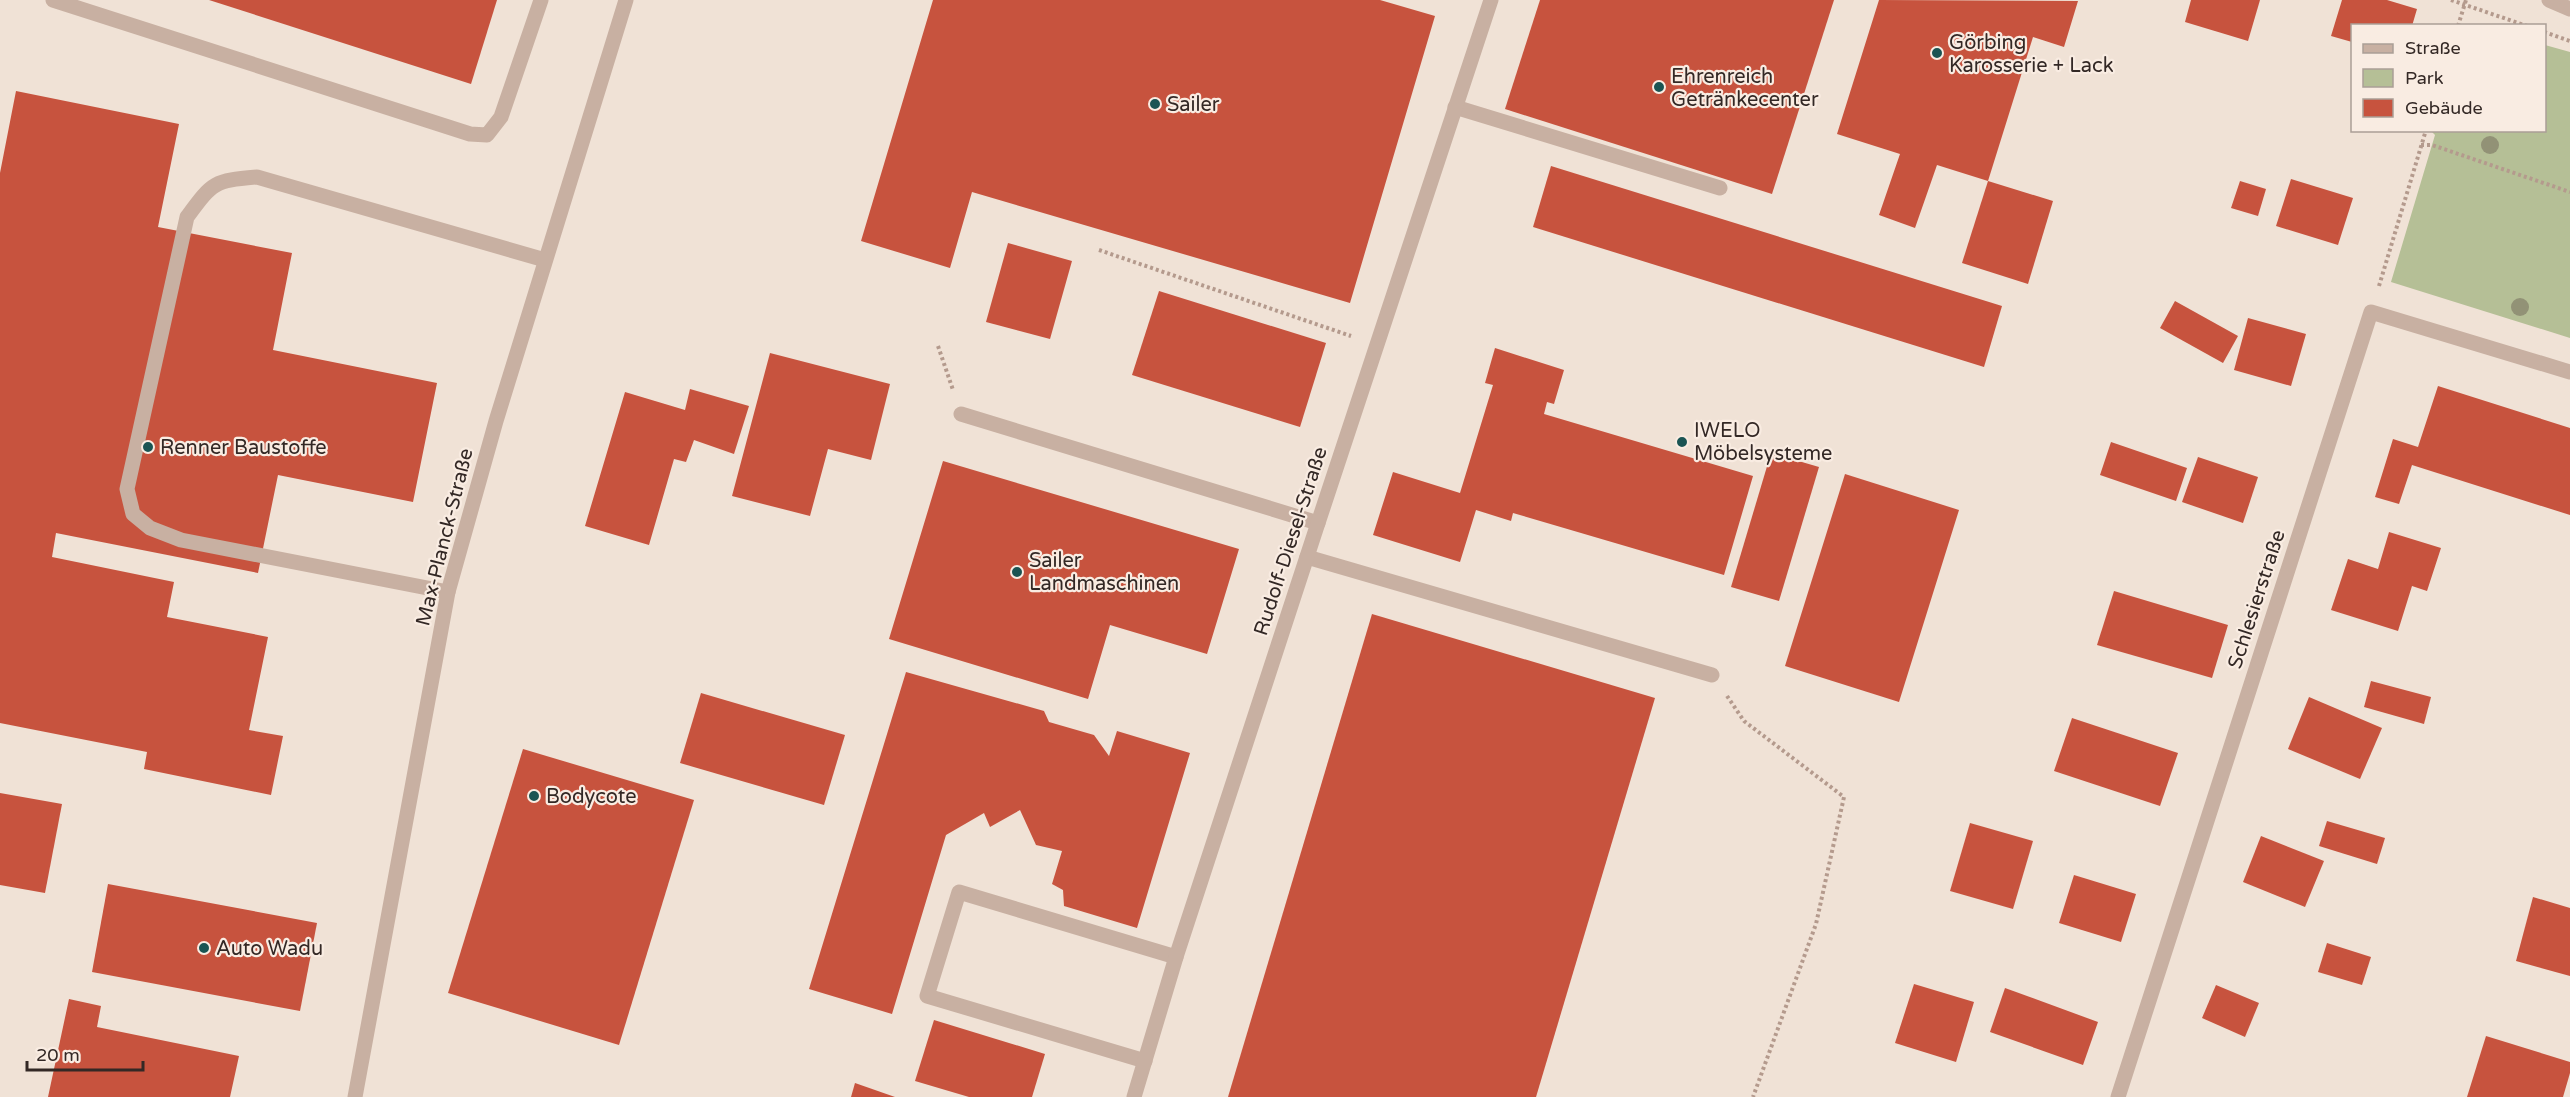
<svg xmlns="http://www.w3.org/2000/svg" width="2570" height="1097" font-family="'Varela Round',sans-serif">
<rect width="100%" height="100%" fill="#f0e2d6"/>
<path fill="#b5bf96" d="M 2545,45 L 2570,52 L 2570,338 L 2391,282 L 2435,135 L 2431,131 L 2544,130 Z"/>
<g fill="#c7533e">
<path d="M 209,0 L 497,0 L 471,84 Z"/>
<path d="M 933,0 L 1380,0 L 1435,16 L 1350,303 L 972,192 L 950,268 L 861,241 Z"/>
<path d="M 1540,0 L 1834,0 L 1772,194 L 1505,109 Z"/>
<path d="M 1879,0 L 2078,1 L 2064,47 L 2033,37 L 1988,181 L 1937,165 L 1915,228 L 1879,215 L 1900,154 L 1837,134 Z"/>
<path d="M 2191,0 L 2260,0 L 2248,41 L 2185,22 Z"/>
<path d="M 2342,0 L 2387,0 L 2417,9 L 2412,26 L 2352,26 L 2352,42 L 2331,36 Z"/>
<path d="M 16,91 L 179,124 L 158,227 L 292,253 L 273,350 L 437,383 L 413,502 L 278,475 L 258,573 L 56,533 L 52,557 L 174,582 L 167,617 L 268,637 L 249,730 L 283,736 L 271,795 L 144,769 L 147,752 L 0,723 L 0,173 Z"/>
<path d="M 1551,166 L 2002,306 L 1984,367 L 1533,227 Z"/>
<path d="M 2291,179 L 2353,198 L 2338,245 L 2276,226 Z"/>
<path d="M 1988,181 L 2053,201 L 2028,284 L 1962,263 Z"/>
<path d="M 2240,181 L 2266,189 L 2258,216 L 2231,208 Z"/>
<path d="M 1008,243 L 1072,261 L 1050,339 L 986,322 Z"/>
<path d="M 1159,291 L 1326,343 L 1300,427 L 1132,375 Z"/>
<path d="M 2175,301 L 2238,336 L 2223,363 L 2160,328 Z"/>
<path d="M 2248,318 L 2306,334 L 2291,386 L 2234,370 Z"/>
<path d="M 1495,348 L 1564,370 L 1554,404 L 1547,402 L 1544,414 L 1753,476 L 1724,575 L 1513,513 L 1511,521 L 1476,510 L 1460,562 L 1373,535 L 1393,472 L 1460,493 L 1493,385 L 1485,383 Z"/>
<path d="M 770,353 L 890,384 L 871,460 L 828,449 L 810,516 L 732,496 Z"/>
<path d="M 2438,386 L 2570,428 L 2570,515 L 2412,465 L 2399,504 L 2375,497 L 2393,439 L 2418,447 Z"/>
<path d="M 690,389 L 749,406 L 734,454 L 694,440 L 686,462 L 674,459 L 649,545 L 585,526 L 625,392 L 685,410 Z"/>
<path d="M 2111,442 L 2187,468 L 2176,501 L 2100,475 Z"/>
<path d="M 1771,453 L 1819,467 L 1779,601 L 1731,587 Z"/>
<path d="M 2198,457 L 2258,477 L 2243,523 L 2182,502 Z"/>
<path d="M 943,461 L 1239,549 L 1207,654 L 1110,625 L 1088,699 L 889,639 Z"/>
<path d="M 1845,474 L 1959,510 L 1899,702 L 1785,666 Z"/>
<path d="M 2389,532 L 2441,548 L 2427,591 L 2412,586 L 2398,631 L 2331,610 L 2348,559 L 2378,569 Z"/>
<path d="M 2114,591 L 2228,625 L 2212,678 L 2097,645 Z"/>
<path d="M 1372,614 L 1655,698 L 1536,1097 L 1228,1097 Z"/>
<path d="M 906,672 L 1044,711 L 1049,722 L 1094,735 L 1109,756 L 1117,731 L 1190,753 L 1137,928 L 1064,906 L 1063,890 L 1052,884 L 1062,851 L 1036,845 L 1020,810 L 990,827 L 984,813 L 946,835 L 892,1014 L 809,989 Z"/>
<path d="M 2371,681 L 2431,697 L 2424,724 L 2364,707 Z"/>
<path d="M 701,693 L 845,735 L 824,805 L 680,763 Z"/>
<path d="M 2309,697 L 2382,728 L 2360,779 L 2288,749 Z"/>
<path d="M 2072,718 L 2178,753 L 2160,806 L 2054,771 Z"/>
<path d="M 523,749 L 694,800 L 619,1045 L 448,993 Z"/>
<path d="M 0,793 L 62,804 L 45,893 L 0,885 Z"/>
<path d="M 2327,821 L 2385,838 L 2377,864 L 2319,846 Z"/>
<path d="M 1970,823 L 2033,841 L 2013,909 L 1950,891 Z"/>
<path d="M 2261,836 L 2324,861 L 2305,907 L 2243,882 Z"/>
<path d="M 2074,875 L 2136,894 L 2121,942 L 2059,923 Z"/>
<path d="M 108,884 L 317,923 L 300,1011 L 92,972 Z"/>
<path d="M 2533,897 L 2570,908 L 2570,976 L 2516,961 Z"/>
<path d="M 2327,943 L 2371,957 L 2362,985 L 2318,972 Z"/>
<path d="M 1914,984 L 1974,1002 L 1956,1062 L 1895,1043 Z"/>
<path d="M 2216,985 L 2259,1003 L 2245,1037 L 2202,1018 Z"/>
<path d="M 2005,988 L 2098,1022 L 2083,1065 L 1990,1032 Z"/>
<path d="M 69,999 L 101,1006 L 97,1027 L 239,1056 L 230,1097 L 48,1097 Z"/>
<path d="M 934,1020 L 1045,1054 L 1032,1097 L 969,1097 L 915,1081 Z"/>
<path d="M 2486,1036 L 2570,1062 L 2570,1073 L 2563,1097 L 2467,1097 Z"/>
<path d="M 855,1083 L 895,1097 L 851,1097 Z"/>
</g>
<g fill="none" stroke-linecap="round" stroke-linejoin="round">
<g stroke="#b49a8d" stroke-width="4" stroke-dasharray="3 3" stroke-linecap="butt">
<path d="M 2451,0 L 2527,26"/>
<path d="M 2458,26 L 2466,0"/>
<path d="M 2544,32 L 2570,41"/>
<path d="M 2421,145 L 2432,145 L 2570,192"/>
<path d="M 1099,250 L 1351,336"/>
<path d="M 2379,286 L 2426,130"/>
<path d="M 938,346 L 953,390"/>
<path d="M 1727,696 L 1744,721 L 1844,797 L 1816,924 L 1753,1097"/>
</g>
<g stroke="#c8b0a2" stroke-width="15">
<path d="M 53,0 L 470,134 L 487,135 L 501,117 L 541,0"/>
<path d="M 1455,107 L 1720,188"/>
<path d="M 961,414 L 1318,523"/>
<path d="M 1307,557 L 1712,675"/>
<path d="M 448,592 L 181,540 L 150,528 L 133,514 L 127,489 L 187,217 C 213,182 213,181 257,177 L 545,260"/>
<path d="M 1145,1061 L 927,996 L 959,892 L 1176,957"/>
</g>
<g stroke="#c8b0a2" stroke-width="15">
<path d="M 355,1097 L 448,592 L 496,421 L 626,0"/>
<path d="M 1134,1097 L 1176,957 L 1318,523 L 1491,0"/>
<path d="M 2118,1097 L 2371,312 L 2570,372"/>
</g>
<path stroke="#c8b0a2" stroke-width="15" d="M 2549,0 L 2570,9"/>
</g>
<g fill="#929276">
<circle cx="2490" cy="145" r="9"/>
<circle cx="2520" cy="307" r="9"/>
</g>
<g fill="#1a5453" stroke="#f9ece2" stroke-width="2">
<circle cx="1937" cy="53" r="6"/>
<circle cx="1659" cy="87" r="6"/>
<circle cx="1155" cy="104" r="6"/>
<circle cx="1682" cy="442" r="6"/>
<circle cx="148" cy="447" r="6"/>
<circle cx="1017" cy="572" r="6"/>
<circle cx="534" cy="796" r="6"/>
<circle cx="204" cy="948" r="6"/>
</g>
<g text-anchor="middle" stroke-width="4.5" stroke-linejoin="round" paint-order="stroke">
<g font-size="20" fill="#332825" stroke="#f9ece2" text-anchor="start">
<text x="1949" y="49">Görbing<tspan x="1949" dy="23">Karosserie + Lack</tspan></text>
<text x="1671" y="83">Ehrenreich<tspan x="1671" dy="23">Getränkecenter</tspan></text>
<text x="1167" y="111">Sailer</text>
<text x="1694" y="437">IWELO<tspan x="1694" dy="23">Möbelsysteme</tspan></text>
<text x="160" y="454">Renner Baustoffe</text>
<text x="1029" y="567">Sailer<tspan x="1029" dy="23">Landmaschinen</tspan></text>
<text x="546" y="803">Bodycote</text>
<text x="216" y="955">Auto Wadu</text>
</g>
<g font-size="20" fill="#332825" stroke="#f9ece2">
<text transform="translate(444 537) rotate(-76)" y="7">Max-Planck-Straße</text>
<text transform="translate(1290 541) rotate(-72)" y="7">Rudolf-Diesel-Straße</text>
<text transform="translate(2256 599) rotate(-72)" y="7">Schlesierstraße</text>
</g>
</g>
<rect x="2351" y="24" width="195" height="108" fill="#f9ece2" stroke="#aa9e96" stroke-width="1.5"/>
<rect x="2363" y="44" width="30" height="9" fill="#c8b0a2" stroke="#aa9e96" stroke-width="1.5"/>
<text x="2405" y="54" font-size="18" fill="#332825">Straße</text>
<rect x="2363" y="69" width="30" height="18" fill="#b5bf96" stroke="#aa9e96" stroke-width="1.5"/>
<text x="2405" y="84" font-size="18" fill="#332825">Park</text>
<rect x="2363" y="99" width="30" height="18" fill="#c7533e" stroke="#aa9e96" stroke-width="1.5"/>
<text x="2405" y="114" font-size="18" fill="#332825">Gebäude</text>
<path d="M27 1061v9h116v-9" fill="none" stroke="#332825" stroke-width="3"/>
<text x="36" y="1061" font-size="18" fill="#332825" stroke="#f9ece2" stroke-width="4.5" paint-order="stroke">20 m</text>
</svg>
